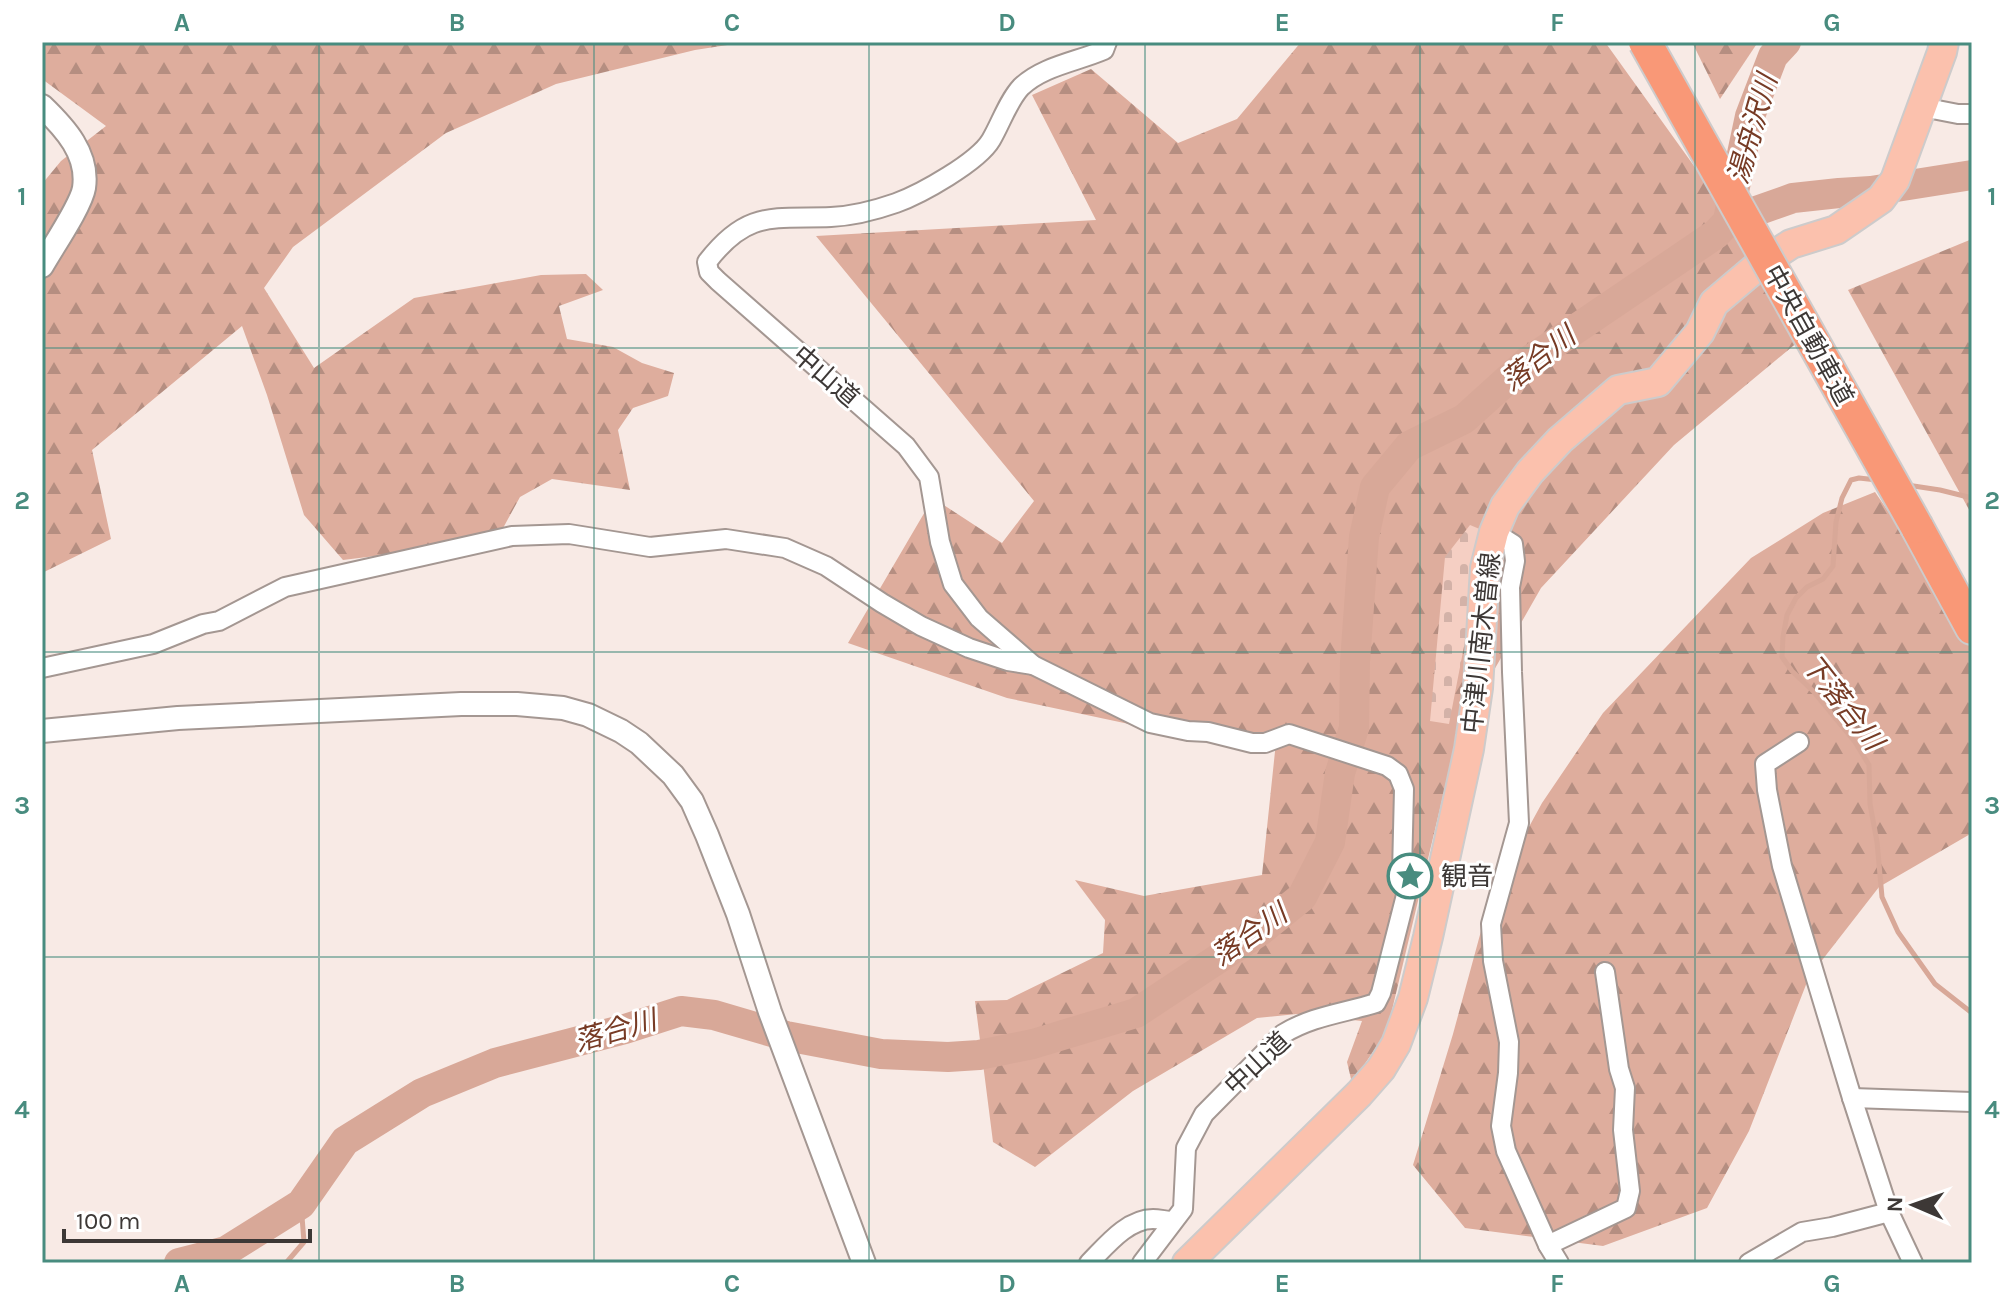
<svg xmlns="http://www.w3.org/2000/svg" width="2014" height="1305" font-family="Karla,'Noto Sans JP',sans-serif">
<defs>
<pattern id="forest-firs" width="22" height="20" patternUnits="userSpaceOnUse" patternTransform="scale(2)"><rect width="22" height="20" fill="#dead9d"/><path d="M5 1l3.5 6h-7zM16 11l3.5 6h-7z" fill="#b58e81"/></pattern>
<pattern id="cemetery-stones" width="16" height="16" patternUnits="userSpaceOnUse" patternTransform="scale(2)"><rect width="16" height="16" fill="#f5cfc3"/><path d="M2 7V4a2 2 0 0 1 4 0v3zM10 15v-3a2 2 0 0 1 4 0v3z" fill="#d3b2a8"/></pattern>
</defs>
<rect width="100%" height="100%" fill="#f8eae5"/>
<g fill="url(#forest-firs)">
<path d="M 42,42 L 747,42 L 695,50 L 556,84 L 446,133 L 293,247 L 264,288 L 314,368 L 414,298 L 541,275 L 586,274 L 603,290 L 559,306 L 567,339 L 613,347 L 642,363 L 674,373 L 668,396 L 633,408 L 618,430 L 630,490 L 552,479 L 520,497 L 496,541 L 343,560 L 304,515 L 267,395 L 242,326 L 92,450 L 111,539 L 42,573 L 42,184 L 61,161 L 106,126 L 42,79 Z"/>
<path d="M 1301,42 L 1605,42 L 1781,287 L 1799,341 L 1674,445 L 1541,588 L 1458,733 L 1387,1031 L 1352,1083 L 1347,1062 L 1362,1021 L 1297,1014 L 1257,1018 L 1133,1091 L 1035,1167 L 993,1142 L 975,1001 L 1007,1000 L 1103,953 L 1105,920 L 1075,880 L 1144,896 L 1262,875 L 1276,742 L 1143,727 L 1007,698 L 848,643 L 933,498 L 1002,543 L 1034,501 L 816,236 L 1096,220 L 1032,95 L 1091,69 L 1178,143 L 1237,119 Z"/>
<path d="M 1692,42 L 1758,42 L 1720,99 Z"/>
<path d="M 1972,239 L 1972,515 L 1848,290 Z"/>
<path d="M 1875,492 L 1931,574 L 1972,648 L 1972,833 L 1879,887 L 1809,977 L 1749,1131 L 1707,1208 L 1603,1246 L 1465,1228 L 1413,1165 L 1453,1034 L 1490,898 L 1542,803 L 1603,713 L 1751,558 L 1823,513 Z"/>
</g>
<path fill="url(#cemetery-stones)" d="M 1470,525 L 1482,530 L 1473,580 L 1466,636 L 1449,724 L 1430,721 L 1445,557 Z"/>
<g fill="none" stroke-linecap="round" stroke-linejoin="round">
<g stroke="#d8a898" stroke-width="5">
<path d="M 1877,480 L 1859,478 L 1851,480 L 1842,498 L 1836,522 L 1833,566 L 1823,579 L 1807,587 L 1796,598 L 1787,615 L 1783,637 L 1782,657 L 1792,671 L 1813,691 L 1855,742 L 1869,765 L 1870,804 L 1877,842 L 1882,897 L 1898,932 L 1935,984 L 1972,1013"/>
<path d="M 1907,485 L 1940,490 L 1972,498"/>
<path d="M 286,1263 L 304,1242 L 301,1204"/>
</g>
<g stroke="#d8a898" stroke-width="30">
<path d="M 1729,215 L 1750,116 L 1773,56 L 1786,42"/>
<path d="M 179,1263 L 226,1251 L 301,1204 L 345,1141 L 422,1093 L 495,1063 L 625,1029 L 681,1011 L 714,1015 L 786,1036 L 881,1054 L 948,1057 L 979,1055 L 1033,1044 L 1136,1013 L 1260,931 L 1302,897 L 1330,842 L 1340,773 L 1354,728 L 1355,662 L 1364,537 L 1375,487 L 1409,446 L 1464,419 L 1527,362 L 1716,234 L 1728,221 L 1793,198 L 1839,193 L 1871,191 L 1972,175"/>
</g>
<g stroke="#a49792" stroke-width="22">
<g id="minor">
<path d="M 1107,42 L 1104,50 C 1076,62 1043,66 1021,87 C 1008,101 1001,123 991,140 C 978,162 921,194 896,203 C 876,210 852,216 831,217 C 772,219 747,210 707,262 L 709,272 L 718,281 L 906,446 L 929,477 L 940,542 L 953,584 L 979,618 L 1033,665 L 1150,723 L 1188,731 L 1208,732 L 1252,743 L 1265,743 L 1289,734 L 1387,766 L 1398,774 L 1404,789 L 1402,873 L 1406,895 L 1381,993 L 1376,1003 C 1344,1013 1312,1016 1283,1034 L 1204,1114 L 1186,1148 L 1183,1209 L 1142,1263"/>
<path d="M 1922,107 L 1958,114 L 1972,114"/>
<path d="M 1494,532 L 1513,544 L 1515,561 L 1510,587 L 1512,672 L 1519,823 L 1491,924 L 1493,961 L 1509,1042 L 1508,1073 L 1501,1126 L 1506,1151 L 1548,1245 L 1559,1263"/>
<path d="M 42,668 L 153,644 L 203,624 L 219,621 L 285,587 L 512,536 L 569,534 L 650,547 L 726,539 L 785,548 L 826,566 L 882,603 L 921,626 L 969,648 L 1008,661 L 1033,665"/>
<path d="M 1799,742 L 1765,764 L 1767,790 L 1782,866 L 1852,1098 L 1889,1212 L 1913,1263"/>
<path d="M 1852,1098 L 1972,1102"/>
<path d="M 1548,1245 L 1626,1208 L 1630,1191 L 1623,1130 L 1625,1088 L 1619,1069 L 1605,972"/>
<path d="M 1089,1263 C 1106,1246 1127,1219 1153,1219 C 1160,1219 1166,1221 1173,1221"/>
<path d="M 1749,1263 L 1802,1232 L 1832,1227 L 1889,1212"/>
</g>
</g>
<g stroke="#a49792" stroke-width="26">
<g id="tertiary">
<path d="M 42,106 C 65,128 89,154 84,188 C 81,206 52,248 42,266"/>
<path d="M 42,731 L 178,718 L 461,704 L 517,704 L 563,708 L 588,715 L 621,731 L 639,743 L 673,775 L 692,801 L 707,835 L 738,914 L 770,1012 L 864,1263"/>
</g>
</g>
<g stroke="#cdcbcb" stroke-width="32">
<path id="primary" d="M 1187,1263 L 1359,1094 L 1381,1069 L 1396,1044 L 1413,998 L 1428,937 L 1469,749 L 1478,688 L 1485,568 L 1494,532 L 1505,506 L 1530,472 L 1560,440 L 1618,390 L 1658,382 L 1700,332 L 1714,303 L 1759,265 L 1791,244 L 1836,230 L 1881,199 L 1895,180 L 1942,52 L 1944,42"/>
</g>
<g stroke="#cdcbcb" stroke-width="36">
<path id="motorway" d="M 1917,527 L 1972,628"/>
</g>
<use href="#minor" stroke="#fff" stroke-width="18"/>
<use href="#tertiary" stroke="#fff" stroke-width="22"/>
<use href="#primary" stroke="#fbc1ad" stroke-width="28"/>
<use href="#motorway" stroke="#f99877" stroke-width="32"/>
<g stroke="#cdcbcb" stroke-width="36" stroke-linecap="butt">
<path id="motorway-bridge" d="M 1645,42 L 1917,527"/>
</g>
<use href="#motorway-bridge" stroke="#f99877" stroke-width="32"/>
</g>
<path fill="none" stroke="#488c7f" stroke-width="2" stroke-opacity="0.55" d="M 319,42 L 319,1263M 594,42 L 594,1263M 869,42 L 869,1263M 1145,42 L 1145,1263M 1420,42 L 1420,1263M 1695,42 L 1695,1263M 42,348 L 1972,348M 42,652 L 1972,652M 42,957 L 1972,957"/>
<defs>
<g id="sight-ring" transform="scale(2.3)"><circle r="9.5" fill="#fff" stroke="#488c7f" stroke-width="1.5"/><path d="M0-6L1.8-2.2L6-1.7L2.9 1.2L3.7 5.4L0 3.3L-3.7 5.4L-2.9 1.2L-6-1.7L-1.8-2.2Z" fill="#488c7f"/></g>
</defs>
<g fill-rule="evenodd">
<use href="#sight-ring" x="1410" y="876"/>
</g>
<g text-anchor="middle" stroke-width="6" stroke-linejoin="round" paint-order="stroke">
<g font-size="26" fill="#3d3836" stroke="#fff">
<text transform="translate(1809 335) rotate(61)" y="9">中央自動車道</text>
<text transform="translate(826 376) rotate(41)" y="9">中山道</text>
<text transform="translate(1481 643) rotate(-84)" y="9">中津川南木曽線</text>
<text transform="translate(1257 1063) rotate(-43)" y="9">中山道</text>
</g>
<g font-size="26" fill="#3d3836" stroke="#fff" text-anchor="start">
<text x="1441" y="885">観音</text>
</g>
<g font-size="28" font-style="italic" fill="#773b25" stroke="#fff">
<text transform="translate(1752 129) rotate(-74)" y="10">湯舟沢川</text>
<text transform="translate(1538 358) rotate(-38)" y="10">落合川</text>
<text transform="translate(1843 702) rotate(52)" y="10">下落合川</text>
<text transform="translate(1249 934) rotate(-35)" y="10">落合川</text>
<text transform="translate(615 1030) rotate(-16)" y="10">落合川</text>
</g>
</g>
<rect width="2014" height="1305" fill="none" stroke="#ffffff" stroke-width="88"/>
<g transform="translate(1914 1205) rotate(272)" stroke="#ffffff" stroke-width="6" paint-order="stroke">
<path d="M0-6L14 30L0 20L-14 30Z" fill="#3d3836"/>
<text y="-12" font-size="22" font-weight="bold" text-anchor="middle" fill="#3d3836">N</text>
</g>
<path d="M64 1229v12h246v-12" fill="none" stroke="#3d3836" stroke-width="4"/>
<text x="76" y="1229" font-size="24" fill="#3d3836" stroke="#ffffff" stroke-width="6" paint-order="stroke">100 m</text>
<rect x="44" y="44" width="1926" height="1217" fill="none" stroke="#488c7f" stroke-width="3"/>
<g font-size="26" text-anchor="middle" font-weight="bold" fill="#488c7f">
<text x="182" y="31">A</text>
<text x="457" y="31">B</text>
<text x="732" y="31">C</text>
<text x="1007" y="31">D</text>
<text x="1282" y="31">E</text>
<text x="1557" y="31">F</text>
<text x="1832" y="31">G</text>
<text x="22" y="205">1</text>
<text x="1992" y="205">1</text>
<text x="22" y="509">2</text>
<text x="1992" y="509">2</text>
<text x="22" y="814">3</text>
<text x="1992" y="814">3</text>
<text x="22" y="1118">4</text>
<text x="1992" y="1118">4</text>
<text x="182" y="1292">A</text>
<text x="457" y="1292">B</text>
<text x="732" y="1292">C</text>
<text x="1007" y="1292">D</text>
<text x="1282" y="1292">E</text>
<text x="1557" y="1292">F</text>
<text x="1832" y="1292">G</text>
</g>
</svg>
